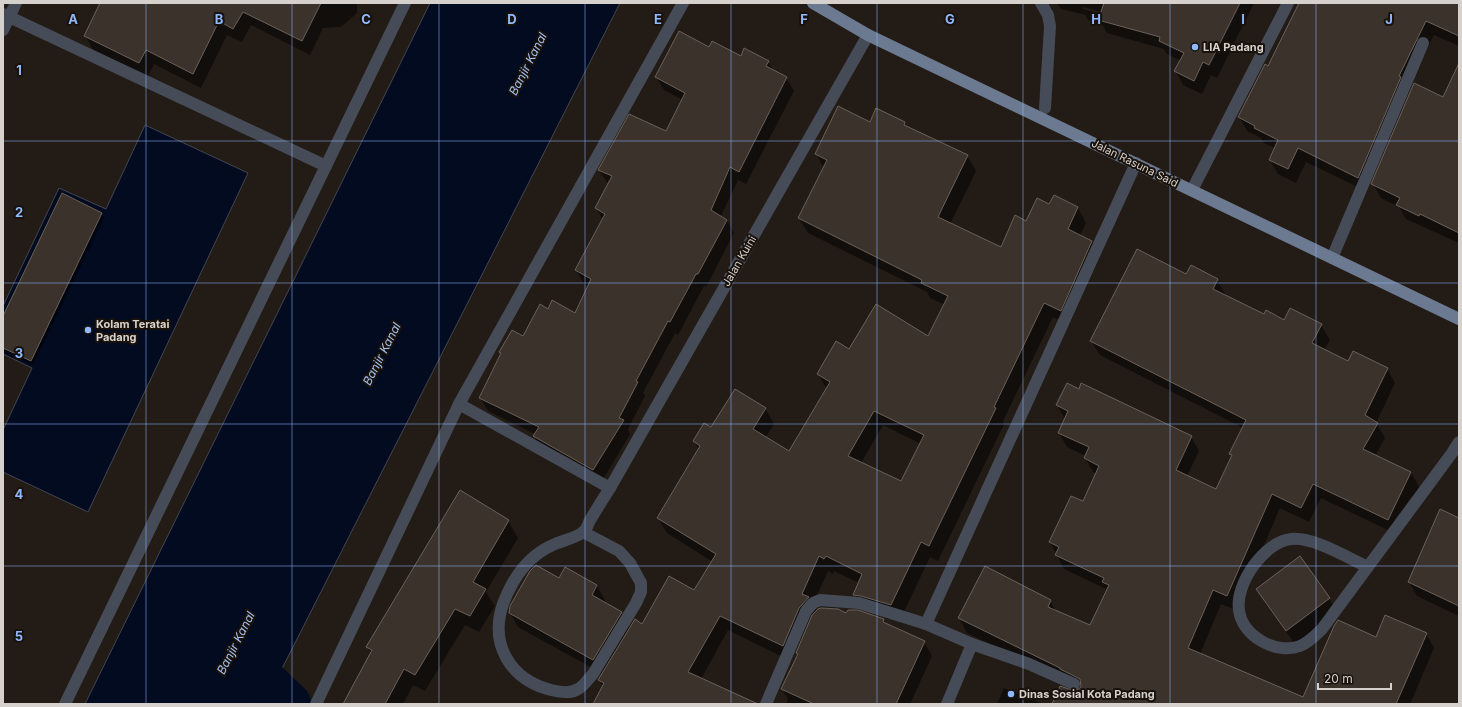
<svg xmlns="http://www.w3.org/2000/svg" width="1462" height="707" font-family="Inter,sans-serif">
<rect width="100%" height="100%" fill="#231b15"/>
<g fill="#020b1f" stroke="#424653">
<path d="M 430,3 L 620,3 L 264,704 L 85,704 Z"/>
<path d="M 145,125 L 248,173 L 88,512 L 3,472 L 3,430 L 32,368 L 3,354 L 3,306 L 59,188 L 106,209 Z"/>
</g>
<g fill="#0007" fill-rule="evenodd">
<path d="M 101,3 L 357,3 L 357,13 L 341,27 L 323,28 L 310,55 L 251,25 L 242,42 L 227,35 L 201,88 L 154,64 L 148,76 L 93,50 L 85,35 Z"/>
<path d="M 1057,3 L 1254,3 L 1217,78 L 1211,75 L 1202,94 L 1183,85 L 1176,71 L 1181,61 L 1167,54 L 1164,49 L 1107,33 L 1102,24 L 1088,20 L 1086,15 L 1061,9 ZM 1083,7 L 1106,13 L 1105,15 L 1083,9 Z"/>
<path d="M 1300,3 L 1459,3 L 1459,46 L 1434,35 L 1407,90 L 1366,191 L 1306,162 L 1296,183 L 1278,174 L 1270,160 L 1275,148 L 1264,143 L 1261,138 L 1247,131 L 1239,117 L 1268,67 Z"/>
<path d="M 709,48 L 741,57 L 768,62 L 774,71 L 786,78 L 794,91 L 746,184 L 738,180 L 721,216 L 727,220 L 734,233 L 706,287 L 704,286 L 678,335 L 675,333 L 643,393 L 645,396 L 628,429 L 630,434 L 601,483 L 542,449 L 534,436 L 535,434 L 488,411 L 480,398 L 501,354 L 500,352 L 523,338 L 548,310 L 575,314 L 589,286 L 584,284 L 576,270 L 603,220 L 596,208 L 608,184 L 599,170 L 666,133 L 683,100 L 664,90 L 656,77 Z"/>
<path d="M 1459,94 L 1459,243 L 1406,219 L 1399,207 L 1381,198 L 1373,184 L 1443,98 Z"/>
<path d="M 870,123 L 904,123 L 906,127 L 967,156 L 976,171 L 950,224 L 1001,248 L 1027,222 L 1050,206 L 1078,208 L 1086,223 L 1080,236 L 1092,242 L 1100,257 L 1069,325 L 1053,317 L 1003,421 L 1004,424 L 938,561 L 930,557 L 900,620 L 863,610 L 855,595 L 859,583 L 834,571 L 833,574 L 828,571 L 813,604 L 817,612 L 847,614 L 857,611 L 884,620 L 887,625 L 924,642 L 932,656 L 910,704 L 786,704 L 788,699 L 782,689 L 799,656 L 797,653 L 812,619 L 808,623 L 791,661 L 728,630 L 701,679 L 745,704 L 594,704 L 603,687 L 599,680 L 603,674 L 518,627 L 510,613 L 560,579 L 597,586 L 605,600 L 604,603 L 621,613 L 630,629 L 643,625 L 695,592 L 713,562 L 667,533 L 658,518 L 699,450 L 694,441 L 712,428 L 765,408 L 774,424 L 765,438 L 789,453 L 827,389 L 818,374 L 850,351 L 929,337 L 945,305 L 930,298 L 927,292 L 808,233 L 799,218 L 824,168 L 816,154 ZM 883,425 L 921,444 L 901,483 L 861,463 Z"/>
<path d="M 101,213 L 104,218 L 33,365 L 3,351 L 3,319 Z"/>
<path d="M 1187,275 L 1217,280 L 1225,294 L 1225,296 L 1264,316 L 1285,321 L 1291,310 L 1321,325 L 1330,340 L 1324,350 L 1348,363 L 1387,369 L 1395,383 L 1376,423 L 1385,438 L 1375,456 L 1411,472 L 1419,487 L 1396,534 L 1321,498 L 1309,522 L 1280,508 L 1236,610 L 1221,604 L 1200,654 L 1303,699 L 1376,638 L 1426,634 L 1434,648 L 1410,704 L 1053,704 L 1080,689 L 1069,684 L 1068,681 L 967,633 L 959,618 L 1050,601 L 1056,611 L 1090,627 L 1108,590 L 1064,569 L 1050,542 L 1083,503 L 1097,474 L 1093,472 L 1085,458 L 1086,456 L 1067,447 L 1059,433 L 1065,419 L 1057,405 L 1191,437 L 1199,451 L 1187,476 L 1216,490 L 1232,457 L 1230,454 L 1243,428 L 1100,355 L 1091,341 Z"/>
<path d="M 1459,519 L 1459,616 L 1417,596 L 1409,582 Z"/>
<path d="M 508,521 L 518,538 L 486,592 L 495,606 L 479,632 L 465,625 L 425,691 L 413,685 L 403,704 L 344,704 L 371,654 L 368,647 Z"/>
<path d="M 1299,557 L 1329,599 L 1338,613 L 1295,644 L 1265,603 L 1257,589 Z"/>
<path d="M 1004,688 L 1043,704 L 997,704 Z"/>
</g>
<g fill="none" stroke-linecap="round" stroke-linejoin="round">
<path stroke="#020b1f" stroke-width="44" d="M 232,650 L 289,704"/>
</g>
<g fill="#3b322c" stroke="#6b615a" fill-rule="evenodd">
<path d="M 100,3 L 321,3 L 302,41 L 243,12 L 233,29 L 219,21 L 193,74 L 146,50 L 139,63 L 84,36 Z"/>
<path d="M 1104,3 L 1240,3 L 1209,65 L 1203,62 L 1194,81 L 1174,71 L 1184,53 L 1159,41 L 1160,37 L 1098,20 Z"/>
<path d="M 1299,3 L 1459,3 L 1459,36 L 1426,21 L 1399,76 L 1401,77 L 1358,178 L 1298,148 L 1288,169 L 1269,160 L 1278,140 L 1254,128 L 1255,126 L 1238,117 L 1265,64 L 1268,66 Z"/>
<path d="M 679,31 L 709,47 L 712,41 L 741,56 L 744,48 L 769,61 L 766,66 L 787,77 L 739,172 L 730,167 L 711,210 L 727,220 L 698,274 L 696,274 L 670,322 L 668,321 L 636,381 L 638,382 L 619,418 L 624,420 L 593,470 L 533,436 L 539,427 L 479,398 L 501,353 L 499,352 L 512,330 L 523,336 L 540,304 L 548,309 L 552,300 L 575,313 L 591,279 L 575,270 L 605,214 L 595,208 L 612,176 L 598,170 L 629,114 L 666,131 L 685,93 L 655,77 Z"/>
<path d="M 1459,63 L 1459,233 L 1420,214 L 1419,216 L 1396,205 L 1400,198 L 1371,184 L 1414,83 L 1443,97 Z"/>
<path d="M 838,106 L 870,122 L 876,108 L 905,122 L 904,125 L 968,155 L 938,217 L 1001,247 L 1015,215 L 1026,221 L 1037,198 L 1049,204 L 1054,195 L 1078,207 L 1068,229 L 1092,241 L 1061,311 L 1044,303 L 994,407 L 996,408 L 929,546 L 921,542 L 891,605 L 861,596 L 853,595 L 862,574 L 826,556 L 824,559 L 819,556 L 802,594 L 809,597 L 799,608 L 783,646 L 720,616 L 688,672 L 758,704 L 593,704 L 604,683 L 598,680 L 635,619 L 642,624 L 669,576 L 694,590 L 716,554 L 657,518 L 700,446 L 693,441 L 704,423 L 711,427 L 735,389 L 766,408 L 753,429 L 789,451 L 830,382 L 817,374 L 836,341 L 849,349 L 876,304 L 928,336 L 948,296 L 921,283 L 922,280 L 798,218 L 827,160 L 815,154 ZM 874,411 L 924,435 L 901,481 L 848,456 Z"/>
<path d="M 62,193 L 102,213 L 31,361 L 3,348 L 3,316 Z"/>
<path d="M 1137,249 L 1186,274 L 1191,265 L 1218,279 L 1213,289 L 1264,314 L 1266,310 L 1284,320 L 1290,308 L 1322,324 L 1312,343 L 1348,361 L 1353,351 L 1388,368 L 1365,415 L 1378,423 L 1363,449 L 1411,472 L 1388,520 L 1313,484 L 1301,508 L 1272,494 L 1227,596 L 1213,590 L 1188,648 L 1303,697 L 1334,626 L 1338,620 L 1376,637 L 1385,615 L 1427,633 L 1396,704 L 1052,704 L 1060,686 L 1075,691 L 1081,687 L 1080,679 L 1060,669 L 1060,668 L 958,618 L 985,566 L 1051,600 L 1048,607 L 1090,625 L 1109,585 L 1102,582 L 1104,578 L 1055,555 L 1059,547 L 1049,542 L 1071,496 L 1083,501 L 1099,466 L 1084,458 L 1089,447 L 1058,433 L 1068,411 L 1056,405 L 1067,383 L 1079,389 L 1081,383 L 1192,436 L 1176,470 L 1216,489 L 1232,455 L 1229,454 L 1246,420 L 1090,341 Z"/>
<path d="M 460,490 L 509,520 L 473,582 L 486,589 L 470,616 L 455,609 L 415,675 L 404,669 L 385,704 L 343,704 L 372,650 L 366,647 Z"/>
<path d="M 1440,509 L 1459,518 L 1459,606 L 1408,582 Z"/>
<path d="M 1300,556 L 1330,598 L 1286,631 L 1256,589 Z"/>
<path d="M 536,565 L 559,578 L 565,567 L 597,585 L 592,595 L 622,612 L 593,660 L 509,613 L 510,606 L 530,571 Z"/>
<path d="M 821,608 L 838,609 L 846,613 L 848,610 L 858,610 L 884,619 L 883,622 L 925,641 L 896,704 L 814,704 L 781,689 L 798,654 L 796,653 L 812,615 L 818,609 Z"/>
</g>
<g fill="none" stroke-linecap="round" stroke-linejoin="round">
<g stroke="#454b57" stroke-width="12">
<path d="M 583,532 L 619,551 L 630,563 L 641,583 L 641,592 L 636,603 L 593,674 C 588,679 584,686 578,689 C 571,694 559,692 551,690 C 511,680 489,645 503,604 C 513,577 528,555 555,544 C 562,541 578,537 583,532 C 586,530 588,525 589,522 C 596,510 603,499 610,488"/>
<path d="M 1368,567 C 1348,558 1312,536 1291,539 C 1264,542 1235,584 1239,610 C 1242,636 1276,655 1300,646 C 1308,643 1316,635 1322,629 L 1452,453 L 1459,442"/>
</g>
<g stroke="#454b57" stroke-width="12">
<path d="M 1041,3 L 1048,15 L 1050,26 L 1045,108"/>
<path d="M 3,14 L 326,166"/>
<path d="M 3,30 L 16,3"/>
<path d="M 1192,190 L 1288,3"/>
<path d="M 1332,258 L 1423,43"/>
<path d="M 459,404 L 610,488 L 868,35"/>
<path d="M 926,624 L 1136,163"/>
<path d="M 972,644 L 1029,664 L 1074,684"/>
<path d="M 65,704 L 405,3"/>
<path d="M 316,704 L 459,404 L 683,3"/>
<path d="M 766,704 L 806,611 L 813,603 L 820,600 L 859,603 L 926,624 L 972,644 L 947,704"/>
</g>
<path stroke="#6c7a91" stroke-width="12" d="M 813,3 L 868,35 L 1459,319"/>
</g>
<path fill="none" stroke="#90b8fd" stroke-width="1" stroke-opacity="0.55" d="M 146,3 L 146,704M 292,3 L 292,704M 439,3 L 439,704M 585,3 L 585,704M 731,3 L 731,704M 877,3 L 877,704M 1023,3 L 1023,704M 1170,3 L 1170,704M 1316,3 L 1316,704M 3,141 L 1459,141M 3,283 L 1459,283M 3,424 L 1459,424M 3,566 L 1459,566"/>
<g fill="#90b8fd" stroke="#19120c" stroke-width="1.5">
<circle cx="1195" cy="47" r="4"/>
<circle cx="88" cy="330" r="4"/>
<circle cx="1011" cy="694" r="4"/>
</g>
<g text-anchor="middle" stroke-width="4" stroke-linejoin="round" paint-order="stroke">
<g font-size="11" font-weight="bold" fill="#d7d1cd" stroke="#19120c" text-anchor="start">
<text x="1203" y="51">LIA Padang</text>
<text x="96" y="328">Kolam Teratai<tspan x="96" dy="13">Padang</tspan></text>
<text x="1019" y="698">Dinas Sosial Kota Padang</text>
</g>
<g font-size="11" fill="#d7d1cd" stroke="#19120c">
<text transform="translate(1135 163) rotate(26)" y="4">Jalan Rasuna Said</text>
<text transform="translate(739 261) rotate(-60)" y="4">Jalan Kuini</text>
</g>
<g font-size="12" font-style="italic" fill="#a3c0f1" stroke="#19120c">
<text transform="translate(528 64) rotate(-63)" y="4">Banjir Kanal</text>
<text transform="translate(382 354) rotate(-63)" y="4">Banjir Kanal</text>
<text transform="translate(236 643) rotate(-63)" y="4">Banjir Kanal</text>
</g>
</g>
<g font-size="13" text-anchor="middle" font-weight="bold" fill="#90b8fd" stroke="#19120c" stroke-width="4" stroke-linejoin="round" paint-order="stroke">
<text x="73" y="24">A</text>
<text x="219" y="24">B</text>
<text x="366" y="24">C</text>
<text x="512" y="24">D</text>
<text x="658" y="24">E</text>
<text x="804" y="24">F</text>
<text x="950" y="24">G</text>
<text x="1096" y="24">H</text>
<text x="1243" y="24">I</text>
<text x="1389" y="24">J</text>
<text x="19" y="75">1</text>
<text x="19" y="217">2</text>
<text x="19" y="358">3</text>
<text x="19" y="499">4</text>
<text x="19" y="641">5</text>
</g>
<rect width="1462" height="707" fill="none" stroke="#d7d1cd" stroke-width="8"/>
<path d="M1318 683v6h73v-6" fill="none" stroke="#d7d1cd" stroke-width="2"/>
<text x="1324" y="683" font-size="12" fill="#d7d1cd" stroke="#19120c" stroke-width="3" paint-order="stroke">20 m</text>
</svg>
